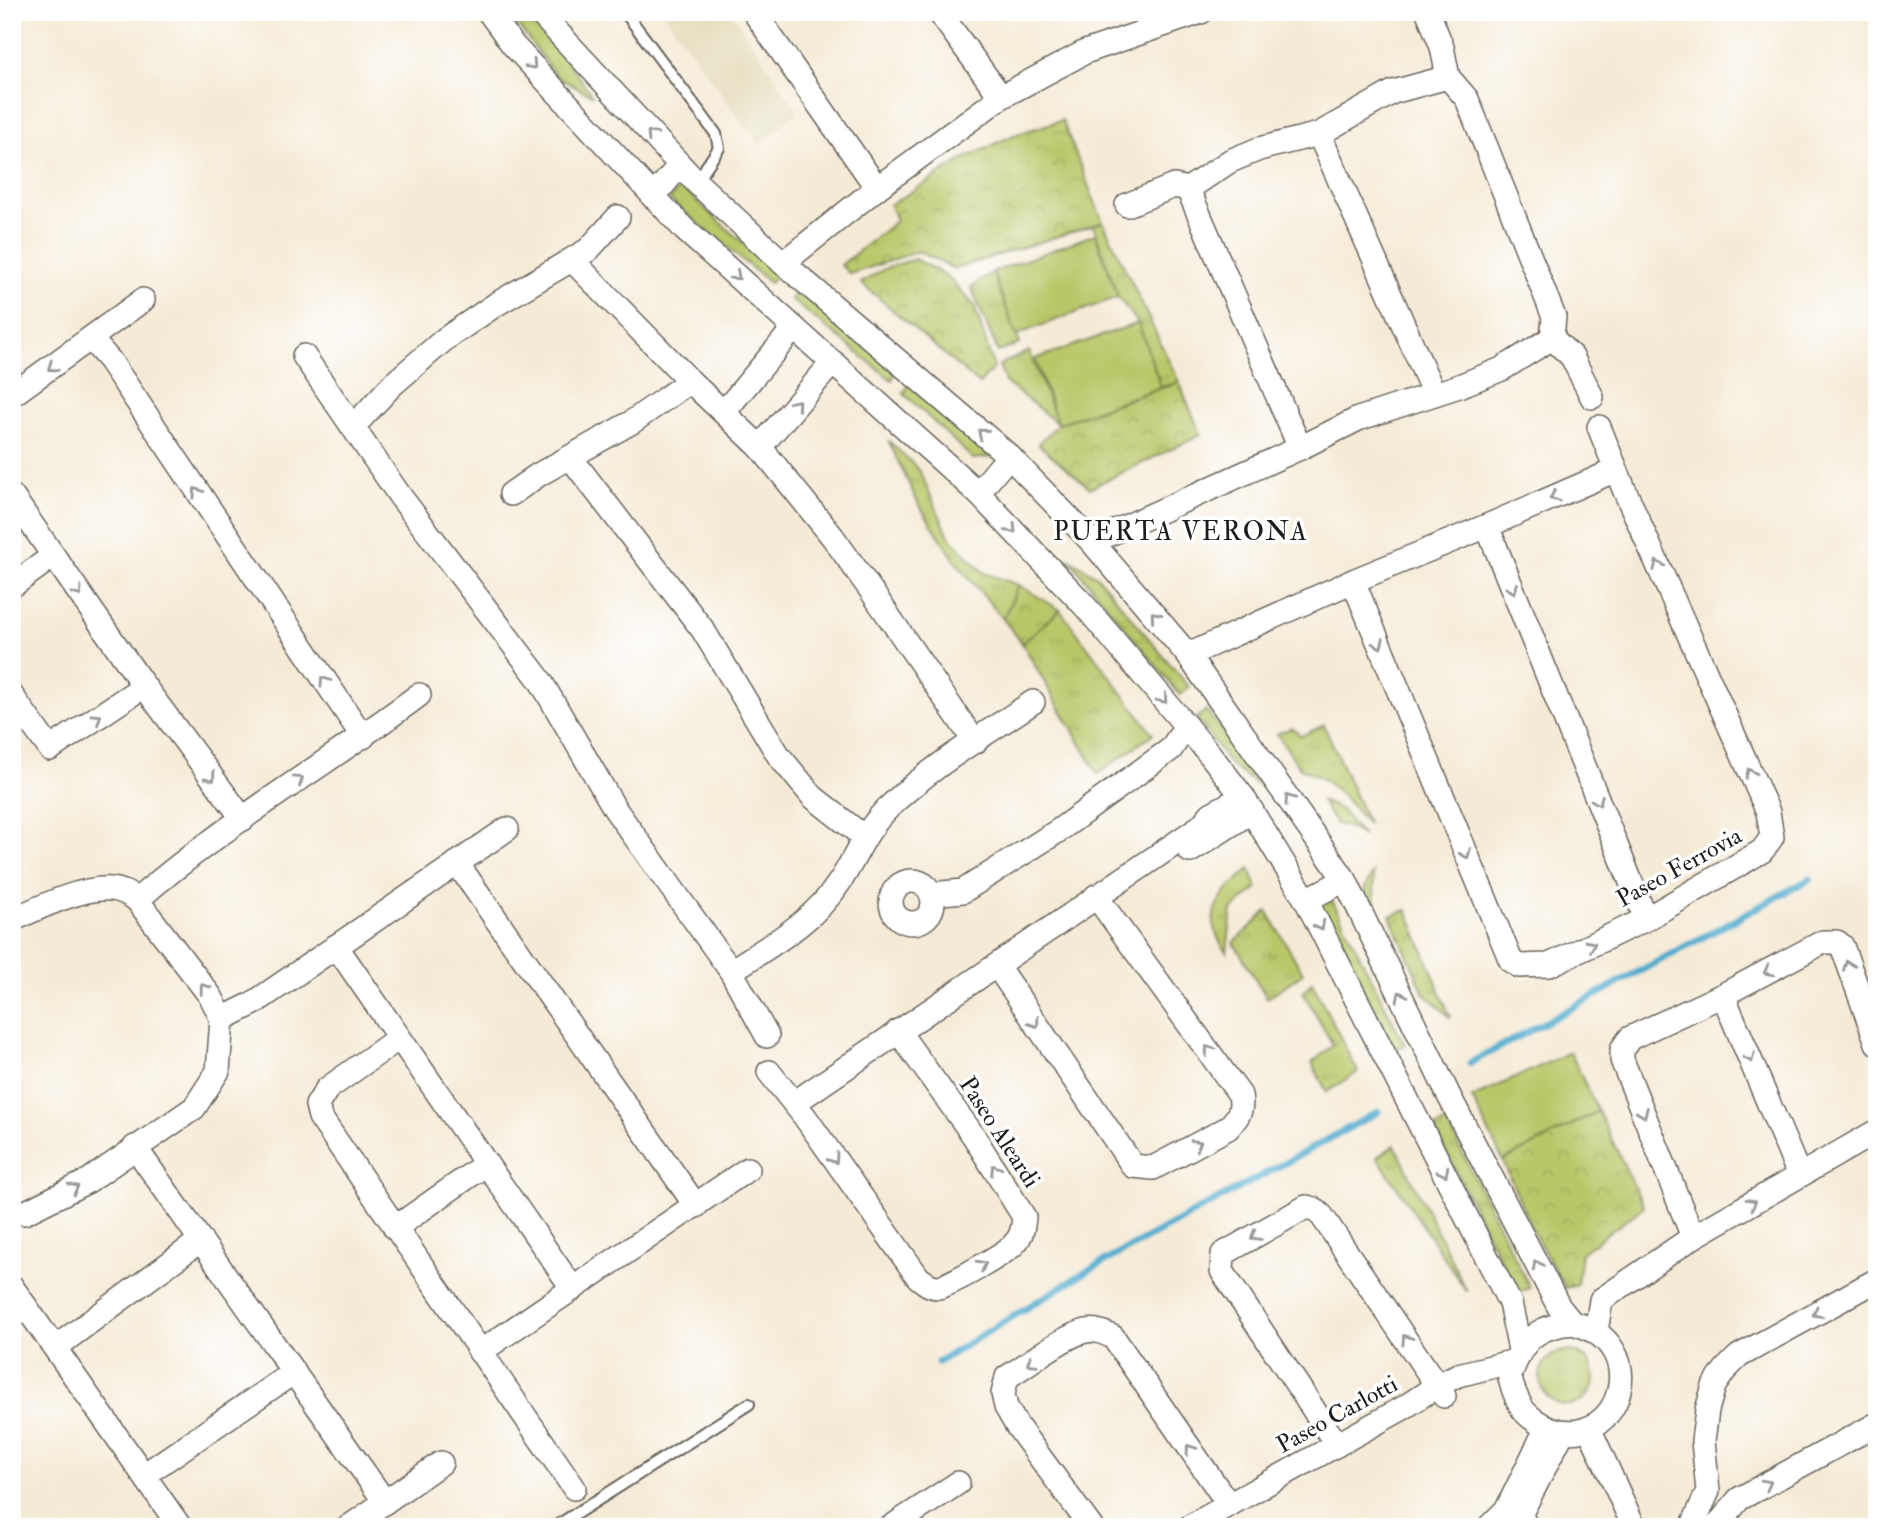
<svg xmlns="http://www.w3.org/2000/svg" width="1889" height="1539" font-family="'IM FELL Double Pica',serif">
<defs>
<pattern id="grass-tufts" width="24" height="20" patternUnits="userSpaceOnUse" patternTransform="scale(1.75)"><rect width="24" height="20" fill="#b9c769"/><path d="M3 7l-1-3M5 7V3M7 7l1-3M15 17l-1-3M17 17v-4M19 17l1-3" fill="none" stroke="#9eaa5a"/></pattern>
<pattern id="park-crowns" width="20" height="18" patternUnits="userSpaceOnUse" patternTransform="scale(1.75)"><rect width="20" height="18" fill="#b9c769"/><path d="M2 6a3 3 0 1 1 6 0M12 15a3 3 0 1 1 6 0" fill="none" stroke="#9eaa5a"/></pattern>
</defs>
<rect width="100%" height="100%" fill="#fff"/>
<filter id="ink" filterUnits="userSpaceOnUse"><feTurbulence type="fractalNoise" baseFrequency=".0143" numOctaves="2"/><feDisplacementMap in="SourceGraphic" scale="14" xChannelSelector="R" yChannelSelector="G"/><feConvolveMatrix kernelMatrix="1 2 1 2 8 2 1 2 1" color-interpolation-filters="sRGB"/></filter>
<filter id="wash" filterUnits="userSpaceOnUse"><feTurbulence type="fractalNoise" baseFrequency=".00686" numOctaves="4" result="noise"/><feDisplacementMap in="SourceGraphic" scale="28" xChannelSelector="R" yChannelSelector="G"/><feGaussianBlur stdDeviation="1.57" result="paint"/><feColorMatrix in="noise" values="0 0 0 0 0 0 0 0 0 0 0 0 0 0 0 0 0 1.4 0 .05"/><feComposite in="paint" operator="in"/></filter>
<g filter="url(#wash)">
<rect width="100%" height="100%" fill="#f5ead5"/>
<path fill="#e4dbba" d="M 663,12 L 731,12 L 798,111 L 759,146 Z"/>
<g fill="url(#grass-tufts)" stroke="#6a7242" stroke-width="2">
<path d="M 508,12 L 529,12 L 593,96 L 557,77 Z"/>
<path d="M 681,187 L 778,274 L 770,283 L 669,199 Z"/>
<path d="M 1103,222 L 1179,382 L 1161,387 L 1138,323 L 1118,297 L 1093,225 Z"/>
<path d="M 993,272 L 1020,344 L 998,352 L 971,287 Z"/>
<path d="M 799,289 L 896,371 L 892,380 L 790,299 Z"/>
<path d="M 1029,351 L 1058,424 L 1005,382 L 999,365 Z"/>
<path d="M 910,384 L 991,457 L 973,459 L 903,393 Z"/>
<path d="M 888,440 L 919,470 L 949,536 L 984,573 L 1019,585 L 1003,619 L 958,565 L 918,503 Z"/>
<path d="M 1067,557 L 1097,576 L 1189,687 L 1180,695 Z"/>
<path d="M 1060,610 L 1153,734 L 1098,774 L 1022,643 Z"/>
<path d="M 1206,710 L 1266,791 L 1230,765 L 1197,718 Z"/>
<path d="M 1324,725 L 1368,824 L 1341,794 L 1323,779 L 1300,768 L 1277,734 L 1292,728 L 1301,736 Z"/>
<path d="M 1321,801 L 1340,809 L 1363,836 L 1351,828 L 1336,824 Z"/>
<path d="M 1250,869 L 1257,888 L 1232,910 L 1227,952 C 1198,915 1220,895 1250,869 Z"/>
<path d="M 1373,873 L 1376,919 C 1364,899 1358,894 1373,873 Z"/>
<path d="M 1316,898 L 1331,898 L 1405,1045 L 1394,1050 Z"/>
<path d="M 1407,910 L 1451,1018 L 1424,993 L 1390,916 Z"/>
<path d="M 1267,911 L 1303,973 L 1267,998 L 1234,943 Z"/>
<path d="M 1312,982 L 1358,1072 L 1327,1092 L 1312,1063 L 1333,1045 L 1303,992 Z"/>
<path d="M 1447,1122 L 1530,1288 L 1517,1293 L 1434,1128 Z"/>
<path d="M 1395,1145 L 1467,1292 L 1377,1157 Z"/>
<circle cx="1567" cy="1378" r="27"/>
</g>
<g fill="url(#park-crowns)" stroke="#6a7242" stroke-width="2">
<path d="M 1062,120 L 1103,222 L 954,269 L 919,251 L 850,274 L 841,265 L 896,221 L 890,205 L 964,159 L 1014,135 Z"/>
<path d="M 915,259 L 947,276 L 974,305 L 994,368 L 979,384 L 861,283 L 886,268 Z"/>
<path d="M 1179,382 L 1201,435 L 1090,488 L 1038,444 L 1058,424 Z"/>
<path d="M 1019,585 L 1060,610 L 1022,643 L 1003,619 Z"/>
<path d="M 1598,1111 L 1644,1207 L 1581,1253 L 1577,1284 L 1565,1288 L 1532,1230 L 1503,1161 Z"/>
</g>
<g fill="#b9c769" stroke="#6a7242" stroke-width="2">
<path d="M 1095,234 L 1118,297 L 1016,335 L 993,272 Z"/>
<path d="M 1138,323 L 1161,387 L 1058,424 L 1035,359 Z"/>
<path d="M 1570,1052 L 1598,1111 L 1503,1161 L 1472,1098 Z"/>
</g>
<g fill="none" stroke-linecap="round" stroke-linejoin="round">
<g stroke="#50abce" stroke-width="7">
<path d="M 1470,1063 L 1810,879"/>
<path d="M 938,1362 L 1089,1270 L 1378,1112"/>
</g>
</g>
</g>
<g filter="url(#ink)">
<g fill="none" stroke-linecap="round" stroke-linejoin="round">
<g stroke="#68645d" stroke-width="14">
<g id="lane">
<path d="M 625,12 L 716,134 L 719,148 L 696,182"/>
<path d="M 545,20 L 562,12"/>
<path d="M 555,1527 L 749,1404"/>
</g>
</g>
<g stroke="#68645d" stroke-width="26">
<g id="street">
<path d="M 489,12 L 513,45 L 685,230 L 978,493 L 1084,605 L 1212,757 L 1243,797 L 1306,900 L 1510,1303 L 1520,1350"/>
<path d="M 539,12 L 696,182 L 783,263 L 1009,456 L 1092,542 L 1188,655 L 1345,880 L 1448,1094 L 1559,1307 L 1572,1323"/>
<path d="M 754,12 L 877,188"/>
<path d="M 939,12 L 1001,97"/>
<path d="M 1428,12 L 1442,47 L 1448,77 L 1467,99 L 1554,317 L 1552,338"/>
<path d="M 1319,134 L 1434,394"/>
<path d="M 1188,189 L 1300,448"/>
<path d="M 653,197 L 679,166"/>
<path d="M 1127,205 L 1174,186 L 1188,189 L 1230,161 L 1259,149 L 1319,134 L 1393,92 L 1448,77"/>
<path d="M 572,260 L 690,381 L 760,447 L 832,536 L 870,589 L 975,742"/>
<path d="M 783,263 L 877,188 L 1001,97 L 1085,52 L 1201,12"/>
<path d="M 1552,338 L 1572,357 L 1592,397"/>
<path d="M 91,339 L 110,361 L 363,737"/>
<path d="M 304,356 L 400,496 L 540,680 L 615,809 L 731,971 L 767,1036"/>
<path d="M 12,395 L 143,300"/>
<path d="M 724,412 L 794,328"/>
<path d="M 353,427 L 392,385 L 445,339 L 495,305 L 588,250 L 618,217"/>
<path d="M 760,447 L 833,362"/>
<path d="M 571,458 L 703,630 L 779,756 L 813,797 L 864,837"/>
<path d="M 978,493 L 1009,456"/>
<path d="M 511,494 L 538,475 L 632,422 L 690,381"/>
<path d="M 12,496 L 144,686 L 243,819"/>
<path d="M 1487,526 L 1646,919"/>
<path d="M 1092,542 L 1300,448 L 1358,419 L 1459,386 L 1502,369 L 1552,338"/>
<path d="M 1353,581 L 1511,961 L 1519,966 L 1549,965 L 1646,919 L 1762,851 L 1772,837 L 1768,812 L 1624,489 L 1599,427"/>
<path d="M 12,586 L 53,556"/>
<path d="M 1188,655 L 1353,581 L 1487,526 L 1616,470"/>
<path d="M 12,696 L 50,749 L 144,686"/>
<path d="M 1190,851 L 1252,811"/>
<path d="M 457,863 L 696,1206"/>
<circle cx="912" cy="902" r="21"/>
<path d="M 931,894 L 963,891 L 1058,831 L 1171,749 L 1186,726"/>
<path d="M 137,900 C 224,824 326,765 419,695"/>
<path d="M 1306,900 L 1345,880"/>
<path d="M 12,920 C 38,908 83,886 112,889 C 122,890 129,894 137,900 L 211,997 L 222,1019 L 218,1071 L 194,1108 L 88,1181 L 24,1213 L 12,1211"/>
<path d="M 336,946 L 573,1289"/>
<path d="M 997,966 L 1133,1166 L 1153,1168 L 1228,1128 C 1239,1116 1243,1110 1240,1095 L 1096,896"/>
<path d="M 731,971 C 771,945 815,921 841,880 C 857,855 865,831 887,809 C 927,769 986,734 1033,702"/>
<path d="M 1723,995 L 1799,1175"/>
<path d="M 222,1019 L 254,1003 L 507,829"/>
<path d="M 399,1038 L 327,1089 L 317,1105 L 320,1117 L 574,1488"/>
<path d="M 769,1072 L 805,1117 L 918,1277 C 924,1282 930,1287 938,1287 C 949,1286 1008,1252 1015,1243 C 1022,1236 1023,1227 1024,1217 L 973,1135 L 898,1031"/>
<path d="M 794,1103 L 1201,826 L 1211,814 L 1243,797"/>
<path d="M 135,1147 L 385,1502"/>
<path d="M 395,1228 L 486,1164"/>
<path d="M 1693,1237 L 1622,1060 L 1622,1049 L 1630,1038 L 1723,995 L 1823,942 L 1837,942 L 1842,946 L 1877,1043"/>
<path d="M 12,1287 L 180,1527"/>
<path d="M 1572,1323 C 1653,1341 1623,1450 1552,1429 C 1542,1426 1528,1417 1522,1408 C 1517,1399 1512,1388 1510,1378 C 1510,1373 1513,1368 1515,1363 C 1526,1335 1543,1326 1572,1323 Z"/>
<path d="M 1596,1332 L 1601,1300 L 1693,1237 L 1877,1131"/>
<path d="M 56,1347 L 201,1240"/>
<path d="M 480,1352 L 748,1169"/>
<path d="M 1589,1428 L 1634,1527"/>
<path d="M 1337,1445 L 1222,1271 L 1223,1254 L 1306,1207 L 1314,1209 L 1322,1216 L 1444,1396"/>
<path d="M 144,1475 L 294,1372"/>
<path d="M 349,1527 L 441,1463"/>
<path d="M 891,1527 L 958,1483"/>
<path d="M 1091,1527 L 1017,1426 L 1006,1407 L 1003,1394 L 1007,1377 C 1027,1365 1065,1335 1086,1331 C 1096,1329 1104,1333 1113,1337 L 1229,1505"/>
<path d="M 1189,1527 L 1405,1407 L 1438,1385 L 1458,1375 L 1515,1361"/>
<path d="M 1489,1527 L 1507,1509 L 1547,1427"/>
<path d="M 1527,1527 L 1520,1515 L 1563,1432"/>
<path d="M 1692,1527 L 1708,1491 L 1703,1441 L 1707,1410 L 1714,1386 L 1725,1370 L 1739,1356 L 1877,1280"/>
<path d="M 1716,1527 L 1739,1499 L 1877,1424"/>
</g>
</g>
<use href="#lane" stroke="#fff" stroke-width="10"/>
<use href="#street" stroke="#fff" stroke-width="23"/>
</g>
<defs><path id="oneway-chevron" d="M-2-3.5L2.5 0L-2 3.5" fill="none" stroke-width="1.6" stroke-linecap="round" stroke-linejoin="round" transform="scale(1.75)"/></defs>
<g stroke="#999">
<use href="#oneway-chevron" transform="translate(532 65) rotate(47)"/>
<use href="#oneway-chevron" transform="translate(651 135) rotate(-133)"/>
<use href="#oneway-chevron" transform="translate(736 276) rotate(42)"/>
<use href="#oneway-chevron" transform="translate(52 367) rotate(145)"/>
<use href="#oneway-chevron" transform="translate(796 404) rotate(-50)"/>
<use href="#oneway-chevron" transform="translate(982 433) rotate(-139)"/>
<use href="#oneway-chevron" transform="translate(197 492) rotate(-124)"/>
<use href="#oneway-chevron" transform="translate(1554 497) rotate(156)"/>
<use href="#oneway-chevron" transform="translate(1012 529) rotate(46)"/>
<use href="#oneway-chevron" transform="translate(1658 565) rotate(-114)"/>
<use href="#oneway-chevron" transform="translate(1513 589) rotate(68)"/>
<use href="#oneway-chevron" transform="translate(78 592) rotate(55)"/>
<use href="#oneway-chevron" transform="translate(1155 616) rotate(-131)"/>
<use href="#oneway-chevron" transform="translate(1379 644) rotate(67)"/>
<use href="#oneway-chevron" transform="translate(324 681) rotate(-124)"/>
<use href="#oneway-chevron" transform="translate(1163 699) rotate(50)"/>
<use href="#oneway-chevron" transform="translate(97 718) rotate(-34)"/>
<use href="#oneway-chevron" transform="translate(1750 773) rotate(-114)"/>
<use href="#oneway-chevron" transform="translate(211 777) rotate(53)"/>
<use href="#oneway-chevron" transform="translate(299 780) rotate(-34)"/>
<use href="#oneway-chevron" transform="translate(1289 799) rotate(-125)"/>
<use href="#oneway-chevron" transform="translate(1598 801) rotate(68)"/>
<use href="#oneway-chevron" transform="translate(1466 854) rotate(67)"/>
<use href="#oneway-chevron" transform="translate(1320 926) rotate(63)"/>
<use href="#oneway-chevron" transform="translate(1591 945) rotate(-26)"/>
<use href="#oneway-chevron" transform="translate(1848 965) rotate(-110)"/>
<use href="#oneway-chevron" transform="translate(1768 971) rotate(152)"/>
<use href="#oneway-chevron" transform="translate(204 988) rotate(-127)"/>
<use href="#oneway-chevron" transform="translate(1401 996) rotate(-116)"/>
<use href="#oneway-chevron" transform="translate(1035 1023) rotate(55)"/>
<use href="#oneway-chevron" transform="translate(1209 1050) rotate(-127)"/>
<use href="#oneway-chevron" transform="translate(1750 1058) rotate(67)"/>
<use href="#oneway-chevron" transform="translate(1643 1113) rotate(68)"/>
<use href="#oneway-chevron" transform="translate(1197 1144) rotate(-29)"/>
<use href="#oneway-chevron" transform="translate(834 1159) rotate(55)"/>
<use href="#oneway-chevron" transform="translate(995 1169) rotate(-122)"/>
<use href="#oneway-chevron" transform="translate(1444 1172) rotate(63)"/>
<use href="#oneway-chevron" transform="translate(74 1188) rotate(-26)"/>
<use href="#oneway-chevron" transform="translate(1752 1203) rotate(-30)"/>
<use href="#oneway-chevron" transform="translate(1255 1236) rotate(149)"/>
<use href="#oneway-chevron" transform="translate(982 1265) rotate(-28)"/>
<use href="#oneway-chevron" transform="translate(1537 1265) rotate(-117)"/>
<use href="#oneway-chevron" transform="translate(1817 1313) rotate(151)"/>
<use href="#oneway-chevron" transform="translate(1406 1339) rotate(-124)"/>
<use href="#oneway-chevron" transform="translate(1031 1362) rotate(148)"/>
<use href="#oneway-chevron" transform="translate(1190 1449) rotate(-125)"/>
<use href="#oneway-chevron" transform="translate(1767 1484) rotate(-28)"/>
</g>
</g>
<g text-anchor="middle" stroke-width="7" stroke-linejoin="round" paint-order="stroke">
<g font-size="24" fill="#1c1c1c" stroke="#fff">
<text transform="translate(1679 867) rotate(-29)" y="8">Paseo Ferrovia</text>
<text transform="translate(1000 1132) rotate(57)" y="8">Paseo Aleardi</text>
<text transform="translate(1337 1414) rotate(-29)" y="8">Paseo Carlotti</text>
</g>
<g font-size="26" letter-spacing="2" fill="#1c1c1c" stroke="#fff">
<text x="1181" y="540">PUERTA VERONA</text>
</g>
</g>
<rect width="1889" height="1539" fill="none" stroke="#fff" stroke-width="42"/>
</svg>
